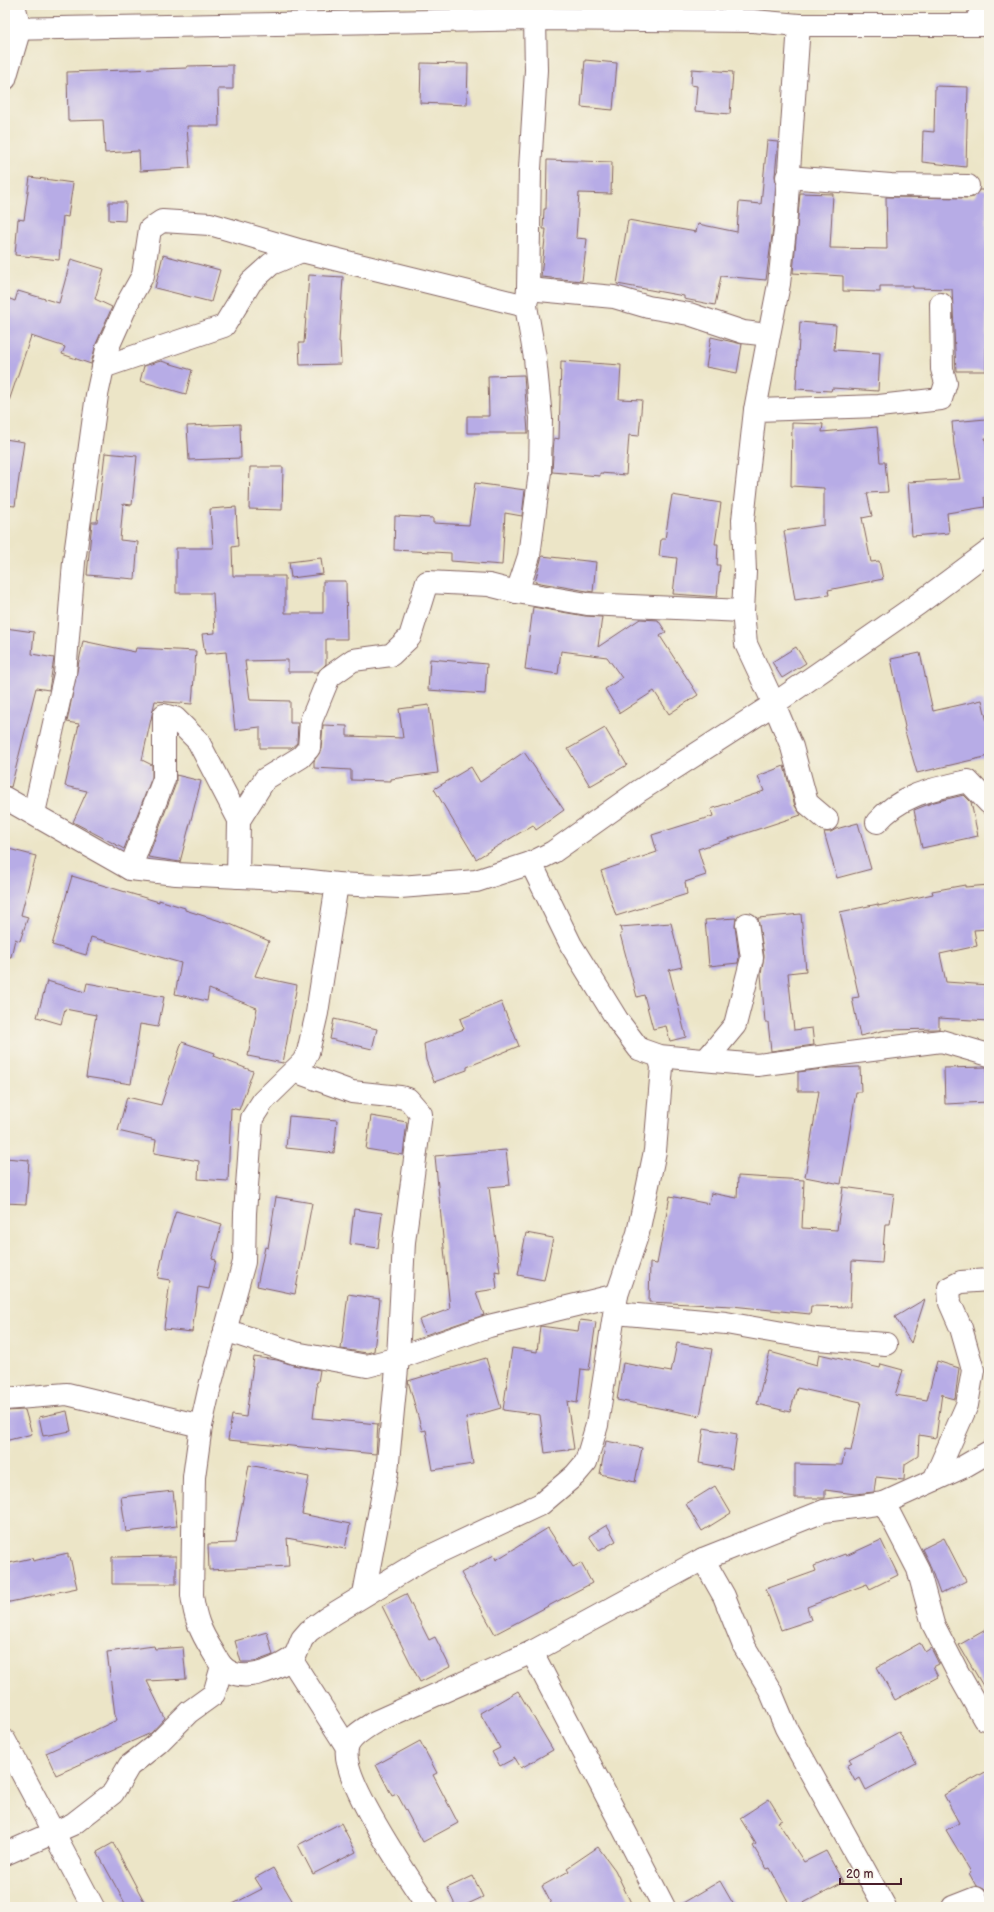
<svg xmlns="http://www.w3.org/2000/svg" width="994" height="1912" font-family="'Balsamiq Sans',sans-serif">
<rect width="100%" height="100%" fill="#f7f3e8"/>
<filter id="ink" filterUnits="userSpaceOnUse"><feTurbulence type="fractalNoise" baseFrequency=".025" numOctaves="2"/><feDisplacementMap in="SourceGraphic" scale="8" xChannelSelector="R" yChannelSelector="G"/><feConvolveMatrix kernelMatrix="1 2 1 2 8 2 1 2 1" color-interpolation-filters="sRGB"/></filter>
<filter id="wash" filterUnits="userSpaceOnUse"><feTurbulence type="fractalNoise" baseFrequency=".012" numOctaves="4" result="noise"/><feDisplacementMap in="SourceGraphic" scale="16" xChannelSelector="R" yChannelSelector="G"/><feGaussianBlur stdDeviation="0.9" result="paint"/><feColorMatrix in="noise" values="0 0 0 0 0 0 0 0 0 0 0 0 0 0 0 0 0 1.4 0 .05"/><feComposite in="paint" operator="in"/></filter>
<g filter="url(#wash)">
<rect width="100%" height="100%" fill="#ece5c7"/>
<g id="blocks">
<g fill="#b7ace6">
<path d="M 585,60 L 617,63 L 613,110 L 581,107 Z"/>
<path d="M 421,63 L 468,64 L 467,105 L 420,103 Z"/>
<path d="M 233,65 L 233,89 L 218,89 L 219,126 L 187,126 L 190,168 L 140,171 L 139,151 L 105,153 L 103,120 L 68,121 L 67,72 L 187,68 L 187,66 Z"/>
<path d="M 692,69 L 733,72 L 730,114 L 695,111 L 697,86 L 691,85 Z"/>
<path d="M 935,86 L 968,87 L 966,167 L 922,162 L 923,131 L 934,132 Z"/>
<path d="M 767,141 L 778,142 L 775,176 L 776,182 L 773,228 L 766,280 L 721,276 L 715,305 L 684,299 L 684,296 L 617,284 L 628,220 L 696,232 L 698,224 L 737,232 L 739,202 L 761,204 Z"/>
<path d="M 547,160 L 612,162 L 611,194 L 579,193 L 576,238 L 587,239 L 582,281 L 541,277 L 546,229 L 543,229 L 544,209 L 546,209 Z"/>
<path d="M 30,177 L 73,183 L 68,217 L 63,216 L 59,260 L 15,255 L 18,219 L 24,220 Z"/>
<path d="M 979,190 L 986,190 L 987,262 L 986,371 L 956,371 L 952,289 L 913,288 L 913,286 L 880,286 L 880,292 L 843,291 L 843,276 L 793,273 L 800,193 L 833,194 L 830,248 L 887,249 L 886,197 L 968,198 L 974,197 Z"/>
<path d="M 109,202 L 126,202 L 125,221 L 109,220 Z"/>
<path d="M 163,255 L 220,270 L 211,302 L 155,288 Z"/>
<path d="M 71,259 L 104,269 L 95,299 L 112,307 L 96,344 L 91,364 L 62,354 L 65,347 L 31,336 L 8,404 L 5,404 L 5,297 L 15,301 L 18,291 L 59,303 Z"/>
<path d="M 309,275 L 343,277 L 339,342 L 340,342 L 341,364 L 300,365 L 299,343 L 304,343 Z"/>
<path d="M 800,322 L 836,325 L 834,350 L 880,353 L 878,391 L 832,388 L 831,391 L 796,389 Z"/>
<path d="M 711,337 L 742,344 L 737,373 L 706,367 Z"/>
<path d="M 161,361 L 192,370 L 186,394 L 140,381 L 144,366 Z"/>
<path d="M 561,361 L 621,365 L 619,399 L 642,400 L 639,436 L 629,435 L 626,475 L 600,473 L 600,476 L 552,472 L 554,438 L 559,439 Z"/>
<path d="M 524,375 L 528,433 L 467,433 L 467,416 L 489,416 L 488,376 Z"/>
<path d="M 986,419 L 988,438 L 985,438 L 989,459 L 989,496 L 984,497 L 985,507 L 947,513 L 949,533 L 912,536 L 908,482 L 960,479 L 954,445 L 952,422 Z"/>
<path d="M 792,423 L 823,424 L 822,432 L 877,427 L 880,462 L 885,462 L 888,492 L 867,493 L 872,516 L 862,518 L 871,562 L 879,561 L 883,579 L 828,590 L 829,595 L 795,600 L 784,531 L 824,525 L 824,488 L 791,486 Z"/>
<path d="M 240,424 L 241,458 L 189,460 L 187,426 Z"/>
<path d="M 5,439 L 24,442 L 15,506 L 5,505 Z"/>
<path d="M 105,453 L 137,456 L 132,505 L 123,504 L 120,540 L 138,542 L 135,579 L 87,575 L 92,522 L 97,522 Z"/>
<path d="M 250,467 L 283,467 L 282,510 L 249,509 Z"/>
<path d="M 475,483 L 525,490 L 522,516 L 505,513 L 502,565 L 451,561 L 451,553 L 394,550 L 395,516 L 433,518 L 433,523 L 469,525 Z"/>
<path d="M 672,495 L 721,503 L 715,544 L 718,544 L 717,565 L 720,565 L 717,597 L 673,594 L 677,558 L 659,556 L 661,539 L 665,539 Z"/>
<path d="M 236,507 L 238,546 L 232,547 L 233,576 L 285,576 L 285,613 L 323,613 L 323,581 L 346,581 L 347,639 L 326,639 L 326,664 L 318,672 L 288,672 L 288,660 L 245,661 L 250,700 L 290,701 L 290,723 L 298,723 L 297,743 L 291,748 L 260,748 L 260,727 L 235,730 L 226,652 L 205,654 L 202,634 L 215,633 L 213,593 L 176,593 L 176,548 L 213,548 L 210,509 Z"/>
<path d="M 542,556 L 596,562 L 593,592 L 535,582 Z"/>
<path d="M 321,558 L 323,574 L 291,578 L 289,562 Z"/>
<path d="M 533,607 L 585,616 L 602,617 L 598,647 L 640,619 L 658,620 L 666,632 L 660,636 L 698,695 L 669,714 L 654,691 L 620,713 L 605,689 L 622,678 L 607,657 L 561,651 L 558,674 L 525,669 Z"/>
<path d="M 5,628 L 34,632 L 32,654 L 54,658 L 49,690 L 36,688 L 11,787 L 5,786 L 5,668 L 9,647 L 5,647 Z"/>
<path d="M 83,641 L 135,652 L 136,648 L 196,651 L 192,704 L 155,701 L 142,760 L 152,765 L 152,777 L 124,849 L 73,822 L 87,791 L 65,786 L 79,724 L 67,722 Z"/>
<path d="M 796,647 L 806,663 L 782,678 L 772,662 Z"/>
<path d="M 920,653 L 933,711 L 982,700 L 989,731 L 989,756 L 917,773 L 904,728 L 905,727 L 891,659 Z"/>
<path d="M 430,659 L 487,664 L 485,694 L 428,690 Z"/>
<path d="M 429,705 L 438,773 L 391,779 L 391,781 L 351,780 L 351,770 L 314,768 L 314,761 L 321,749 L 323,725 L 347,726 L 347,736 L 403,738 L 399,709 Z"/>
<path d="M 605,728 L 627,765 L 590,786 L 568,749 Z"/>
<path d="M 524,752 L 564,810 L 536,830 L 533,825 L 476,859 L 434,789 L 471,767 L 480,782 Z"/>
<path d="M 784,766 L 795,806 L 801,815 L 698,849 L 706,875 L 685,882 L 687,894 L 616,916 L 601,871 L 657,852 L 652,835 L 713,816 L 711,809 L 764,791 L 758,776 Z"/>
<path d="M 176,775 L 201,781 L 180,862 L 148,857 L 176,783 Z"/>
<path d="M 964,795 L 971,802 L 978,836 L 922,848 L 914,810 L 934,802 Z"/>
<path d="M 858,823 L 871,869 L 837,878 L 824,832 L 831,832 L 836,829 Z"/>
<path d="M 5,848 L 36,856 L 21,915 L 28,917 L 20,941 L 15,939 L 11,957 L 5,956 Z"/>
<path d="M 72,876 L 159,902 L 159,900 L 185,908 L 185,910 L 230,924 L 269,941 L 255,976 L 297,985 L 283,1063 L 248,1056 L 257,1008 L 209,989 L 207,1001 L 175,994 L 181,963 L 91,937 L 86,955 L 52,945 Z"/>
<path d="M 965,885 L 965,887 L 989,885 L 989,929 L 974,930 L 977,946 L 940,954 L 946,982 L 989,985 L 989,1021 L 939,1018 L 939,1029 L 886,1030 L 860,1036 L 852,998 L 859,997 L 840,912 L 878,904 L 878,906 L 933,894 L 932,891 Z"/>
<path d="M 801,914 L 806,971 L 788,973 L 794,1030 L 812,1028 L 814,1045 L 771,1051 L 768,1022 L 765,1022 L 761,974 L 764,956 L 758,918 Z"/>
<path d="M 736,918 L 735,926 L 739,957 L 738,963 L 709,966 L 705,920 Z"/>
<path d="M 671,923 L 682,967 L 669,970 L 686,1037 L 670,1041 L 666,1026 L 653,1029 L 644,995 L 637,997 L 620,934 L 622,934 L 620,927 Z"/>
<path d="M 47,981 L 85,992 L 87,983 L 164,997 L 158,1027 L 140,1024 L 131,1084 L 86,1077 L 96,1015 L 65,1009 L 61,1024 L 37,1017 Z"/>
<path d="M 501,1002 L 519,1046 L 467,1067 L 467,1070 L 434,1082 L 426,1060 L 424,1044 L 464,1029 L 460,1019 Z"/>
<path d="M 334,1019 L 377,1029 L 372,1049 L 330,1039 Z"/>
<path d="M 182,1042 L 215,1053 L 214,1056 L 253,1071 L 239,1110 L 231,1108 L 228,1181 L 198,1179 L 199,1161 L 154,1153 L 156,1140 L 118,1131 L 127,1097 L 161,1105 Z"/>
<path d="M 860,1067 L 861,1092 L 856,1092 L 841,1184 L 805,1177 L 819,1091 L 798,1091 L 798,1072 L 831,1068 Z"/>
<path d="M 987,1067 L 988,1102 L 945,1104 L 944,1068 Z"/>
<path d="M 289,1116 L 337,1120 L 334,1153 L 286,1148 Z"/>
<path d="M 371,1116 L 407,1122 L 403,1155 L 366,1149 Z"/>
<path d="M 506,1150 L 510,1185 L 489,1187 L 500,1272 L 495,1271 L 497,1289 L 476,1292 L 484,1315 L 425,1335 L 419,1320 L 450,1309 L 435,1156 Z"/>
<path d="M 5,1158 L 29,1160 L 26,1204 L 5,1203 Z"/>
<path d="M 738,1176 L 804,1180 L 802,1228 L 837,1230 L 843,1187 L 894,1194 L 890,1224 L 885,1224 L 882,1263 L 852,1261 L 850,1307 L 811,1306 L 810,1314 L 732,1306 L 649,1302 L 650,1263 L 657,1264 L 670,1196 L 709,1204 L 711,1193 L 737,1198 Z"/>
<path d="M 276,1197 L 312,1203 L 295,1294 L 257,1286 L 265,1247 L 268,1248 Z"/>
<path d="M 354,1209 L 382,1213 L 378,1248 L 350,1244 Z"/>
<path d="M 176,1211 L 222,1224 L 212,1259 L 216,1260 L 209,1289 L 198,1287 L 192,1332 L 164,1329 L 170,1280 L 158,1278 L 164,1248 Z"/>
<path d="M 526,1233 L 553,1238 L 544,1280 L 518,1275 Z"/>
<path d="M 348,1294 L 380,1299 L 374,1351 L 367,1353 L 341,1349 Z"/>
<path d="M 925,1299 L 911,1343 L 895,1317 Z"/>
<path d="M 580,1320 L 596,1322 L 589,1370 L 581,1369 L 577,1403 L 567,1401 L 574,1449 L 545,1453 L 540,1415 L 503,1410 L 512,1348 L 537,1352 L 540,1326 L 578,1331 Z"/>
<path d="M 677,1343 L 712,1349 L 700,1416 L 617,1400 L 623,1363 L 671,1372 Z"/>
<path d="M 770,1352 L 817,1365 L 819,1354 L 880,1368 L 881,1364 L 903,1370 L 895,1395 L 927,1400 L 937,1361 L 959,1368 L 955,1399 L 944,1396 L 942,1393 L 936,1438 L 919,1435 L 918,1456 L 905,1464 L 904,1480 L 876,1477 L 874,1492 L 855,1494 L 825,1490 L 825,1498 L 795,1498 L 795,1464 L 842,1465 L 845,1450 L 851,1451 L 861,1402 L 797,1388 L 790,1412 L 757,1404 Z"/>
<path d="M 254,1357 L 277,1360 L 293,1365 L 320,1370 L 318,1382 L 316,1383 L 317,1386 L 313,1418 L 378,1424 L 376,1454 L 228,1440 L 232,1415 L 246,1417 Z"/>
<path d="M 486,1358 L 501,1408 L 466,1418 L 473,1464 L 433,1470 L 426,1430 L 422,1431 L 408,1381 Z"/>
<path d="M 25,1410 L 32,1434 L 5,1441 L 5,1411 Z"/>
<path d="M 67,1411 L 71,1431 L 43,1436 L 39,1417 Z"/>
<path d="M 704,1428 L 737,1434 L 732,1469 L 699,1463 Z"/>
<path d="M 606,1441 L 642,1448 L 635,1482 L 600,1474 Z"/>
<path d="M 249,1465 L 309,1477 L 302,1514 L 350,1524 L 345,1549 L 287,1538 L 289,1566 L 209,1570 L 208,1544 L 235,1543 Z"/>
<path d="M 715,1486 L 731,1513 L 702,1531 L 686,1504 Z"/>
<path d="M 173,1491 L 177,1526 L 126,1532 L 121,1497 Z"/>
<path d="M 607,1525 L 616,1541 L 599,1551 L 589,1536 Z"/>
<path d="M 548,1528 L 573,1567 L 581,1563 L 592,1583 L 495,1634 L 461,1573 L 494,1555 L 496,1560 Z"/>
<path d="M 944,1538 L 966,1581 L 940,1594 L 929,1563 L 922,1549 Z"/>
<path d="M 881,1540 L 898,1575 L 870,1589 L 867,1584 L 807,1607 L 811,1620 L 781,1630 L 766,1589 L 816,1571 L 814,1566 L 845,1554 L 846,1556 Z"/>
<path d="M 68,1553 L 68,1557 L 70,1557 L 77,1588 L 5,1603 L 5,1564 L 32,1558 L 33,1561 Z"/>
<path d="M 176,1556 L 176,1584 L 112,1584 L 112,1557 Z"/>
<path d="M 406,1594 L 429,1640 L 435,1637 L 450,1667 L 420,1682 L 382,1606 Z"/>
<path d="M 989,1628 L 989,1696 L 959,1645 Z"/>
<path d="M 267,1632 L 273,1655 L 254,1662 L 241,1662 L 235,1641 Z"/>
<path d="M 920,1643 L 925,1652 L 931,1648 L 939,1664 L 933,1667 L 938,1677 L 895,1700 L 877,1667 Z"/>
<path d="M 154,1646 L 155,1649 L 183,1647 L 186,1679 L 147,1681 L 165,1718 L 151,1733 L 56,1775 L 46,1753 L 117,1720 L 115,1715 L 107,1652 Z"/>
<path d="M 518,1691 L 553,1750 L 521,1768 L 515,1758 L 500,1766 L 492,1752 L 500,1748 L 480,1713 Z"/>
<path d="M 899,1732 L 916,1763 L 866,1790 L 860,1778 L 855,1781 L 847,1766 L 852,1763 L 849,1759 Z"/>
<path d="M 420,1741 L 437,1773 L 433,1775 L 458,1823 L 423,1842 L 397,1794 L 392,1796 L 376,1765 Z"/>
<path d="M 989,1770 L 989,1897 L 984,1889 L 976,1886 L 969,1873 L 971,1872 L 946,1830 L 959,1823 L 944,1795 Z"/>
<path d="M 769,1799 L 782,1820 L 778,1822 L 804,1862 L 826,1851 L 843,1882 L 796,1907 L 791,1907 L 770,1868 L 767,1869 L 753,1846 L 756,1844 L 740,1818 Z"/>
<path d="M 341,1823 L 356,1852 L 313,1874 L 298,1845 Z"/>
<path d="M 113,1843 L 128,1871 L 147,1907 L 127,1907 L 97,1852 Z"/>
<path d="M 598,1847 L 615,1870 L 633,1907 L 553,1907 L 542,1886 L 569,1871 L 567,1868 Z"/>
<path d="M 273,1868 L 296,1907 L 227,1907 L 262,1889 L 255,1878 Z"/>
<path d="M 473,1876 L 483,1897 L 461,1907 L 456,1907 L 447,1888 Z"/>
<path d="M 720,1881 L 735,1907 L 676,1907 Z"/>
</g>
</g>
</g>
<g filter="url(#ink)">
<use href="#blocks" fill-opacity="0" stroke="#836462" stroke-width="1"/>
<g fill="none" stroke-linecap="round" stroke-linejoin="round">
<g stroke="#836462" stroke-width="24">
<g id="street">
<path d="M 975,24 L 984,5"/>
<path d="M 5,29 L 535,19 L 753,21 L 799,25 L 989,25"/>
<path d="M 5,79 L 20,28 L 14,5"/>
<path d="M 787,177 L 891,185 L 968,186"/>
<path d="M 528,289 L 614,297 L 648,307 L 689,314 L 743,332 L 769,335 L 779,284 L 785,229 L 799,25"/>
<path d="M 769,335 L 755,410 L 743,520 L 745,572 L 743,611 L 746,644 L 774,704 L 792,747 L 807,803 L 827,820"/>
<path d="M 103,367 L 224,326 L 251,282 L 271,264 L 302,251"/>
<path d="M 755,410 L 879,406 L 941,399 L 946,383 L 942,369 L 941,304"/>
<path d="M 517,592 L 529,556 L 540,472 L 541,418 L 535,358 L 526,306 L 528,289 L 530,169 L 536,70 L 535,19"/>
<path d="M 5,798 L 130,869 L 176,874 L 302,880 L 337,884 L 400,887 L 476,881 L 531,863 L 553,852 L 639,791 L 774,704 L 918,604 L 989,551"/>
<path d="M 34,813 L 65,674 L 74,562 L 97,395 L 107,349 L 129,300 L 143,275 L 150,229 L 162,221 L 210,224 L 302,251 L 526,306"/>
<path d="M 239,820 L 265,779 L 301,757 L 309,748 L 311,721 L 329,677 L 353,660 L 391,655 L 410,637 L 427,582 L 489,585 L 517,592 L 587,604 L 743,611"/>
<path d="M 877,822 C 901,794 934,789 968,781 L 989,803"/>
<path d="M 130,869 L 164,779 L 164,715 L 175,718 L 198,741 L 239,820 L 238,877"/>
<path d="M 337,884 L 317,1013 L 308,1052 L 303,1062 L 263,1101 L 252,1118 L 245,1213 L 244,1262 L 210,1386 L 201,1426 L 194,1477 L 192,1595 C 195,1618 200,1631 212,1650 C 215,1655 218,1661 222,1666 C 240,1685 272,1671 291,1659 L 347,1747"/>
<path d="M 659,1056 L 757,1065 L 941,1041 L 989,1055"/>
<path d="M 706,1060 L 735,1025 L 752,958 L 747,924"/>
<path d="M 294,1071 L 352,1092 L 400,1097 L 408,1099 L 421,1114 L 404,1242 L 398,1358 L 387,1472 L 364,1594"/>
<path d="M 615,1313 L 726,1323 L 816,1339 L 886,1344"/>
<path d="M 225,1330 L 295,1353 L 367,1366 L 398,1358 L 489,1326 L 617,1295"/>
<path d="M 5,1399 L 67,1394 L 201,1426"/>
<path d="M 934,1480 L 967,1405 L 973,1370 L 961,1328 L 950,1303 L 949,1288 L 961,1282 L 989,1280"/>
<path d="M 884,1503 L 918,1569 L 933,1624 L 958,1673 L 984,1719 L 989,1716"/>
<path d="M 703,1559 L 724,1596 L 744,1646 L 770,1690 L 786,1728 L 885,1907"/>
<path d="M 532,1652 L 664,1907"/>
<path d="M 291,1659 L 296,1654 L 302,1639 L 309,1631 L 327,1618 L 424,1559 L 541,1504 L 575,1475 L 586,1462 L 597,1425 L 617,1295 L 638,1233 L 655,1151 L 662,1067 L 659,1056 L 639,1049 L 618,1021 L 571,945 L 531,863"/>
<path d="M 5,1741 L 93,1907"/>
<path d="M 5,1854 L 73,1824 L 113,1793 L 129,1766 L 158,1743 L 189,1712 L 214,1694 L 222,1666"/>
<path d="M 428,1907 C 409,1878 341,1780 347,1749 C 349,1737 366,1728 375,1722 L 532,1652 L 703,1559 L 824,1511 L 884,1503 L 963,1467 L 989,1452"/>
<path d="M 953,1907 L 976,1898 L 979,1907"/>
</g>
</g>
<use href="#street" stroke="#fff" stroke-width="22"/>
</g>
</g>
<rect width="994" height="1912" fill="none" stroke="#f7f3e8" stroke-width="20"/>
<path d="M840 1878v6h61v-6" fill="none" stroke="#4a1f2b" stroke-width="2"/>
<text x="846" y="1878" font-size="12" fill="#4a1f2b" stroke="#f7f3e8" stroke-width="3" paint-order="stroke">20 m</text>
</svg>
